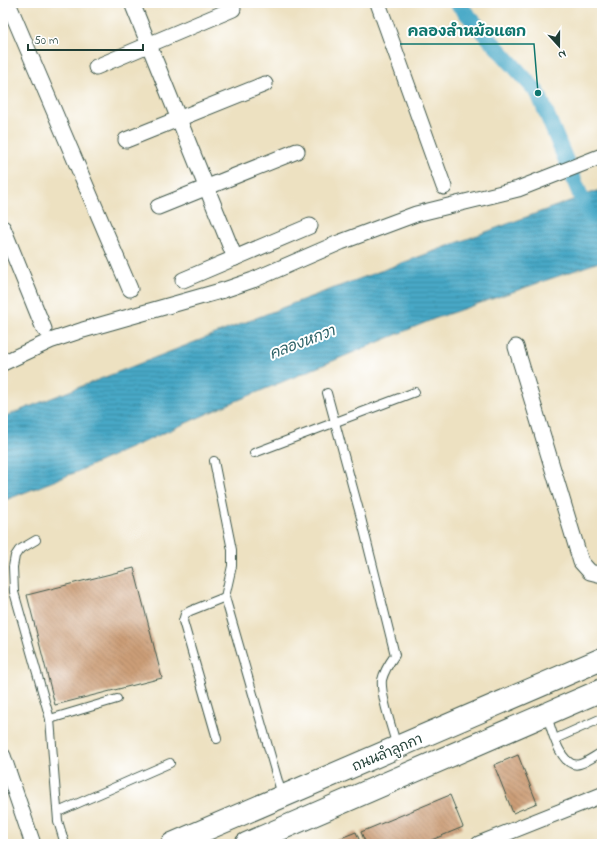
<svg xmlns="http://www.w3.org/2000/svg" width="605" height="847" font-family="'Indie Flower','Playpen Sans Thai',sans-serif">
<defs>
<pattern id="water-rules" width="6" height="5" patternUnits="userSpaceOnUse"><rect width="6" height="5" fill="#47a8c6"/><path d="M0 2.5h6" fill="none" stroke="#3b8aa2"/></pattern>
<pattern id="building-back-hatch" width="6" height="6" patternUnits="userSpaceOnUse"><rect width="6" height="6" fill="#cc9e77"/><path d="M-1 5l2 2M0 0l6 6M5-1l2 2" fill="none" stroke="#a58262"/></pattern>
</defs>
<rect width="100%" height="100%" fill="#fff"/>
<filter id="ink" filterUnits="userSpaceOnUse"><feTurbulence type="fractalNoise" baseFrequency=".025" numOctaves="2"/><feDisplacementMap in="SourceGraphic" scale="8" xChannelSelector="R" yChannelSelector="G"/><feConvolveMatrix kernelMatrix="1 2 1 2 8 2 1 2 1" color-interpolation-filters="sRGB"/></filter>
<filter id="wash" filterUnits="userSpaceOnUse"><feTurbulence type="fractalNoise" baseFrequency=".012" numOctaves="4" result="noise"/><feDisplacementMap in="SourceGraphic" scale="16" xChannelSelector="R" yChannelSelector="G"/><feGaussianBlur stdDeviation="0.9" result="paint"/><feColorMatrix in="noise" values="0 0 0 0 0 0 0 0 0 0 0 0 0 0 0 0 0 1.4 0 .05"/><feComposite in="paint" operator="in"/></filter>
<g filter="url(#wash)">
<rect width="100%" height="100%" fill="#ede1c1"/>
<path fill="url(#water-rules)" stroke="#33727d" d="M 602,189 L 602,261 L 434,319 L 229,404 L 74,473 L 3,501 L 3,417 L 302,300 Z"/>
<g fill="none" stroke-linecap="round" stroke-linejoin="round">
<path stroke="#47a8c6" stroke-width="16" d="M 457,3 L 538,93 L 589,216"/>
</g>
<g id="blocks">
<g fill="url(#building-back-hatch)">
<path d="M 134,568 L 162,678 L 55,705 L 27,595 Z"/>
<path d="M 518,755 L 537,803 L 513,813 L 494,765 Z"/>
<path d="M 450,795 L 463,827 L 422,844 L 366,844 L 361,832 Z"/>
<path d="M 356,832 L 361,844 L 326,844 Z"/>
</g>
</g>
</g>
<g filter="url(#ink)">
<use href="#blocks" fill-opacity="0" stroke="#3e5649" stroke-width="1"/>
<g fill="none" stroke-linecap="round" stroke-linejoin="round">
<g stroke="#3e5649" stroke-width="10">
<g id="service">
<path d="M 327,393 L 360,514 L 395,655 C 390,662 384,671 382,680 C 380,695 393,731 397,747"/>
<path d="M 254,453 L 415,392"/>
<path d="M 214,461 L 232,550 L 232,566 L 225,597 L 282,795"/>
<path d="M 36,540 L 19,550 L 15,556 L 13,567 L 14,592 L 50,719 L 58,821 L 65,844"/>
<path d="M 547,715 C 551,729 561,770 580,764 C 587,762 595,756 602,752"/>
<path d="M 50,719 L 117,699"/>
<path d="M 217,739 L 183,621 L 185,614 L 190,611 L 225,597"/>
<path d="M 555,739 L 602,718"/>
<path d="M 58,812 L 170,763"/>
</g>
</g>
<g stroke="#3e5649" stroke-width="17">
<g id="minor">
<path d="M 8,3 L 130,289"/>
<path d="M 132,3 L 235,258"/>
<path d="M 378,3 L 444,187"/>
<path d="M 96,67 L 233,9"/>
<path d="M 126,140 L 265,84"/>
<path d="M 158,207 L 297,151"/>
<path d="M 3,228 L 44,329"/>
<path d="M 183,280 L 310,226"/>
<path d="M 516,347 L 581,562 L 590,572 L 602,575"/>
<path d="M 3,363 L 50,341 L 83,330 L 224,290 L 253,280 L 341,242 L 416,214 L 518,189 L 602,156"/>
<path d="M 3,756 L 33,844"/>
<path d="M 479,844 L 602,795"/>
</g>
</g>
<g stroke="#3e5649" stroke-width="24">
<g id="secondary">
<path d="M 172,844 L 602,659"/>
<path d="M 246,844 L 602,690"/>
</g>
</g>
<use href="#service" stroke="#fff" stroke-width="8"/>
<use href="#minor" stroke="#fff" stroke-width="15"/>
<use href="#secondary" stroke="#fff" stroke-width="22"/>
</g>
</g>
<g text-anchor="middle" stroke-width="4" stroke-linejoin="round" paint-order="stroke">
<g font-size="14" fill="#1f3d34" stroke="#fff">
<text transform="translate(387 752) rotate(-23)" y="5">ถนนลำลูกกา</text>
</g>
<g font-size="15" font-style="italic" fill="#2d6267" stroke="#fff">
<text transform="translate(302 342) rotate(-21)" y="5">คลองหกวา</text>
</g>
</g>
<path fill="none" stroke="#0f766e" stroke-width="1.5" d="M538 93L534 44H400"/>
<circle fill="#0f766e" stroke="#fff" stroke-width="1.5" cx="538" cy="93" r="4"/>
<g font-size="15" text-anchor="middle" font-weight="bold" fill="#0f766e" stroke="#fff" stroke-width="4" stroke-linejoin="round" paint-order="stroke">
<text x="467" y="36">คลองลำหม้อแตก</text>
</g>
<rect width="605" height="847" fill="none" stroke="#fff" stroke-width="16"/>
<g transform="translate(559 46) rotate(159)" stroke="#ffffff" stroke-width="3" paint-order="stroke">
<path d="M0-3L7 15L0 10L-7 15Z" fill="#1f3d34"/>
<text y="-6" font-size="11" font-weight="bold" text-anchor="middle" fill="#1f3d34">N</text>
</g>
<path d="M28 44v6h115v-6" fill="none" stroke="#1f3d34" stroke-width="2"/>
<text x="34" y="44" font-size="12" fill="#1f3d34" stroke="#ffffff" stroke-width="3" paint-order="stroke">50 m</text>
</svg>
